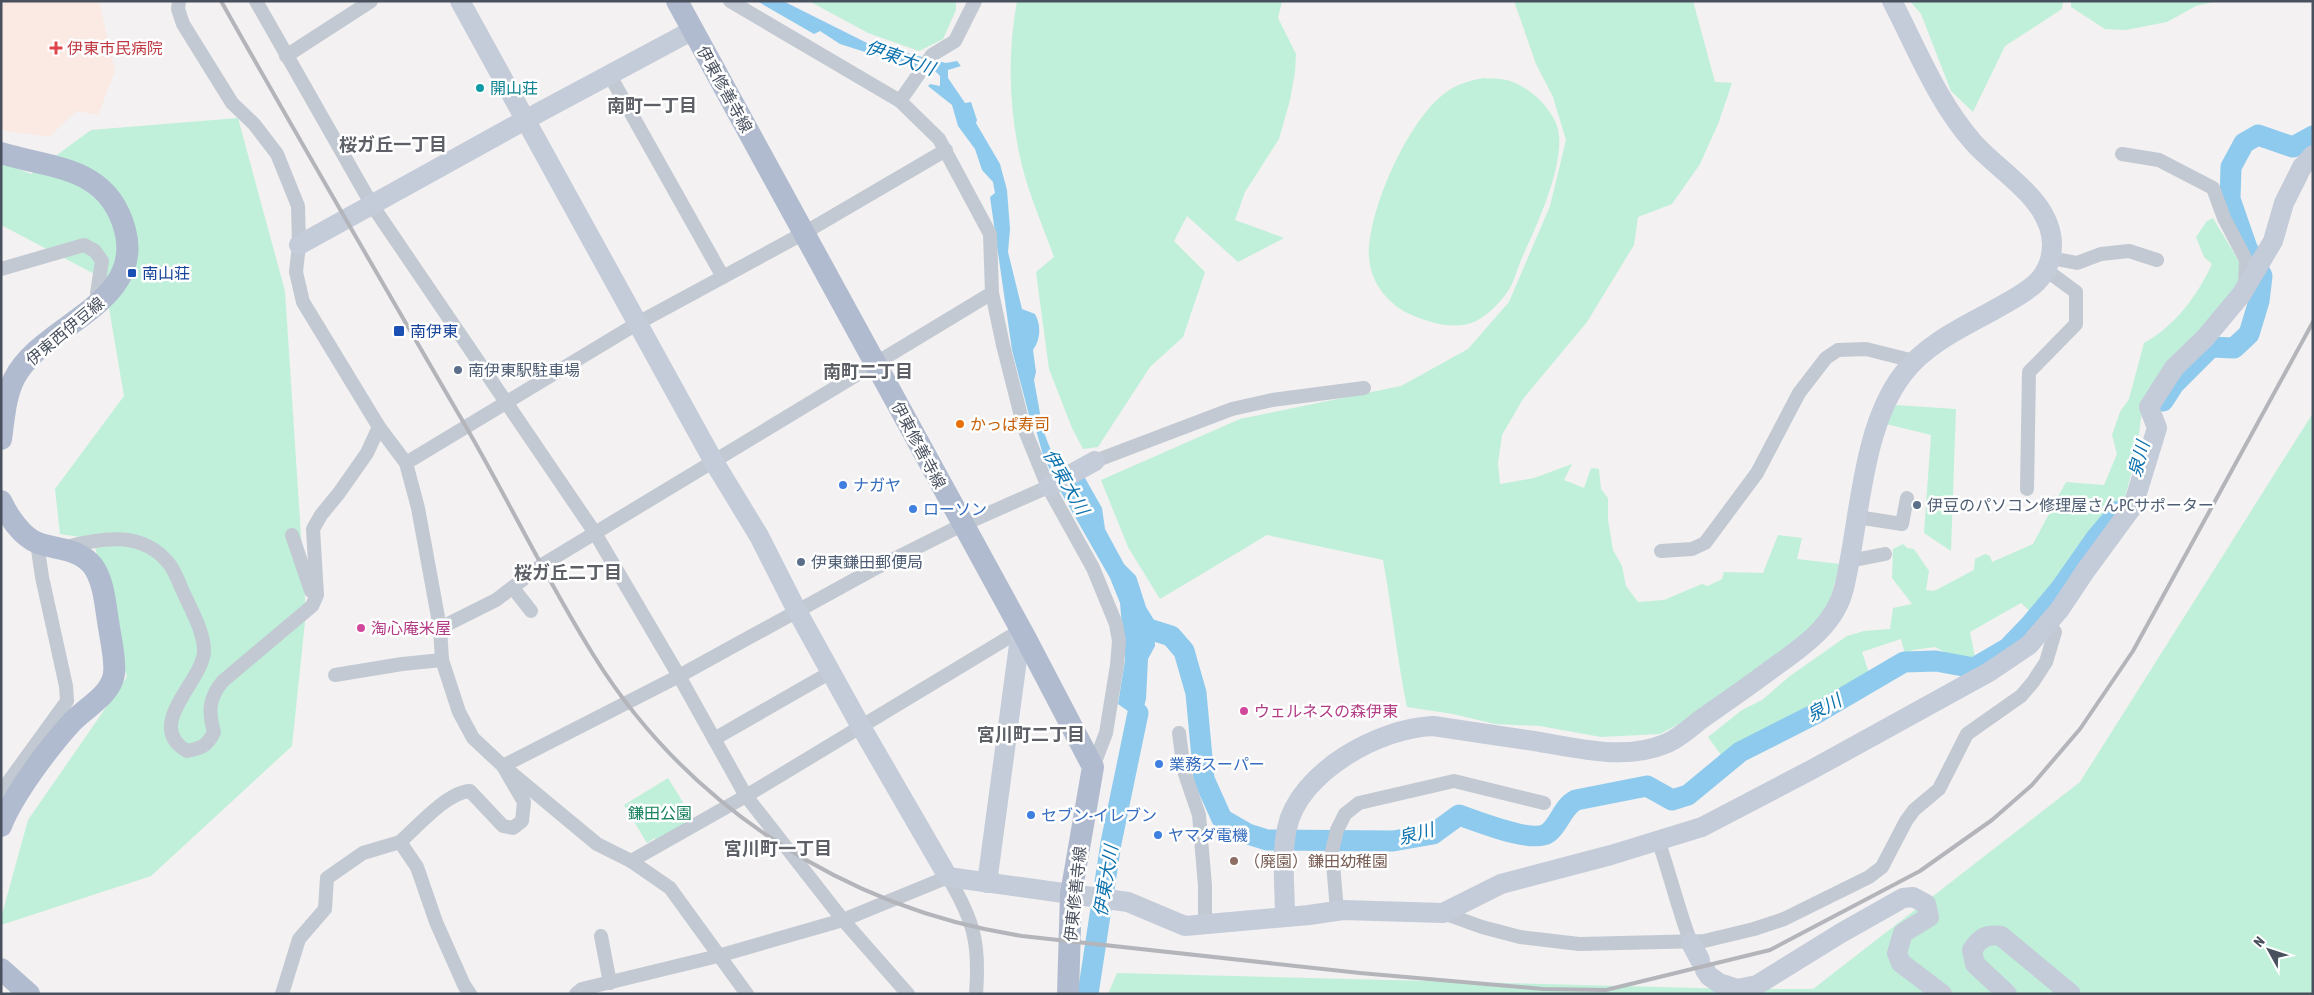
<svg xmlns="http://www.w3.org/2000/svg" width="2314" height="995" font-family="'Asap Condensed','Noto Sans JP',sans-serif">
<rect width="100%" height="100%" fill="#f3f1f1"/>
<path fill="#fbe9e3" d="M 1,1 L 99,1 L 115,71 L 98,115 L 76,111 L 49,137 L 1,130 Z"/>
<g fill="#c0f0da">
<path d="M 809,1 L 956,1 L 956,10 L 943,39 L 919,51 L 868,33 Z"/>
<path d="M 1017,1 L 1282,1 L 1278,18 L 1296,54 L 1295,72 L 1290,100 L 1279,139 L 1245,192 L 1235,220 L 1284,238 L 1238,262 L 1187,216 L 1174,241 L 1205,272 L 1183,337 L 1150,367 L 1098,447 L 1083,449 L 1072,428 L 1049,369 L 1036,272 L 1054,257 C 1043,227 1030,196 1022,166 C 1009,112 1007,55 1017,1 Z"/>
<path d="M 1514,1 L 1693,1 L 1715,82 L 1732,83 L 1718,124 L 1700,164 L 1672,204 L 1638,217 L 1634,245 L 1587,322 L 1523,399 L 1502,435 L 1498,463 L 1500,484 L 1534,478 L 1572,464 L 1564,480 L 1584,488 L 1591,468 L 1599,469 L 1601,489 L 1608,498 L 1608,520 L 1613,550 L 1622,566 L 1626,586 L 1638,602 L 1664,600 L 1702,584 L 1708,586 L 1722,579 L 1724,572 L 1763,573 L 1778,535 L 1802,538 L 1797,559 L 1840,564 L 1828,607 L 1794,645 L 1692,717 L 1660,734 L 1601,737 L 1540,726 L 1495,724 L 1453,714 L 1407,707 C 1397,658 1392,609 1383,560 L 1267,535 L 1160,599 L 1128,547 L 1101,480 L 1240,419 L 1401,386 L 1468,349 L 1509,302 L 1550,206 L 1566,140 L 1553,97 L 1536,64 Z"/>
<path d="M 1910,1 L 2063,1 L 2062,9 L 2005,46 L 1973,112 L 1951,91 L 1921,14 Z"/>
<path d="M 2071,1 L 2218,1 L 2196,6 L 2167,22 L 2126,30 L 2105,29 L 2071,7 Z"/>
<path d="M 1483,78 C 1491,79 1502,78 1510,81 C 1529,87 1548,105 1556,123 C 1570,157 1535,229 1521,260 C 1517,270 1514,282 1508,291 C 1500,303 1487,316 1474,322 C 1455,330 1430,323 1412,315 C 1389,306 1370,282 1369,257 C 1367,212 1408,120 1445,93 C 1457,84 1469,81 1483,78 Z"/>
<path d="M 238,118 L 285,291 L 306,612 L 292,746 L 151,876 L 1,925 L 1,918 L 28,820 L 127,677 L 93,539 L 60,534 L 55,489 L 124,396 L 104,279 L 1,225 L 1,162 L 31,174 L 91,130 Z"/>
<path d="M 2213,218 L 2240,263 L 2242,276 L 2235,296 L 2142,411 L 2136,456 L 2125,497 L 2041,604 L 2033,614 L 2021,603 L 1970,632 L 1975,657 L 1955,658 L 1935,647 L 1913,650 L 1905,654 L 1901,639 L 1862,652 L 1870,676 L 1790,721 L 1741,745 L 1724,759 L 1708,737 L 1742,710 L 1762,700 L 1790,676 L 1847,636 L 1864,631 L 1890,629 L 1893,608 L 1912,604 L 1892,578 L 1893,549 L 1903,544 L 1907,548 L 1914,549 L 1929,571 L 1926,590 L 1934,591 L 1974,570 L 1975,559 L 1985,554 L 1990,556 L 1992,562 L 2033,544 L 2066,482 L 2104,485 L 2117,454 L 2112,435 L 2120,412 L 2129,399 L 2144,343 C 2175,326 2197,296 2212,264 L 2204,257 L 2196,237 L 2207,221 Z"/>
<path d="M 1896,405 L 1956,409 L 1951,551 L 1924,533 L 1931,435 L 1886,424 Z"/>
<path d="M 2313,413 L 2313,994 L 1108,994 L 1117,973 L 1737,989 L 1813,989 L 2080,782 Z"/>
<path d="M 668,778 L 697,825 L 661,847 L 655,838 L 647,843 L 624,805 Z"/>
</g>
<path fill="#8ecaed" d="M 757,1 L 783,1 L 867,43 L 946,63 L 957,61 L 961,66 L 948,70 L 948,78 L 965,103 L 971,102 L 977,120 L 976,123 L 1000,164 L 1007,190 L 1010,229 L 1008,252 L 1022,309 L 1035,314 C 1041,325 1041,339 1033,350 L 1036,372 L 1034,380 L 1043,430 L 1050,448 L 1075,477 L 1085,478 L 1102,508 L 1105,529 L 1124,564 L 1136,576 L 1146,607 L 1154,620 L 1155,646 L 1148,659 L 1146,699 L 1139,725 L 1127,753 L 1132,714 L 1118,704 L 1125,660 L 1120,603 L 1110,578 L 1058,487 L 1043,455 L 1034,423 L 1029,415 L 1012,350 L 990,197 L 995,193 L 993,182 L 982,170 L 975,149 L 958,126 L 952,105 L 928,86 L 930,84 L 940,86 L 940,76 L 936,72 C 924,69 890,64 884,58 L 840,44 L 820,31 L 814,34 Z"/>
<g fill="none" stroke-linecap="round" stroke-linejoin="round">
<g stroke="#8ecaed" stroke-width="21">
<path d="M 2163,401 L 2174,384 L 2211,347 L 2234,348 L 2249,334 L 2259,301 L 2262,276 L 2247,248 L 2230,199 L 2231,167 L 2244,143 L 2258,135 L 2293,147 L 2313,136"/>
<path d="M 1139,626 L 1171,636 L 1184,651 L 1196,693 L 1204,779 L 1222,819 L 1248,834 L 1267,840 L 1393,841 L 1433,834 L 1459,815 C 1477,821 1533,844 1548,833 C 1560,824 1562,807 1576,800 L 1647,786 L 1672,800 L 1688,795 L 1740,752 L 1817,713 L 1904,662 L 1936,661 L 1974,668 L 2008,648 L 2031,624 L 2061,588 L 2096,538 L 2119,511"/>
<path d="M 1088,994 L 1111,843 L 1138,713"/>
</g>
<g stroke="#c2c9d2" stroke-width="14">
<path d="M 179,1 L 178,9 L 183,24 L 232,103 L 254,124 L 277,154 L 298,206 L 299,245 L 296,272 L 303,302 L 379,427 L 406,463 L 418,508 L 440,628 L 442,660 L 459,712 L 473,738 L 503,766 L 597,844 L 631,861 L 670,888 L 747,994"/>
<path d="M 256,1 L 372,205 L 595,533 L 679,676 L 746,796 L 843,920 L 908,994"/>
<path d="M 730,1 L 900,101 L 939,139 L 990,234 L 992,293 L 1003,345 L 1024,428 L 1048,487 L 1093,568 L 1116,624 L 1119,641 L 1117,665 L 1106,733 L 1093,767"/>
<path d="M 286,56 L 371,1"/>
<path d="M 609,74 L 723,277"/>
<path d="M 900,101 L 932,55 L 955,41 L 975,1"/>
<path d="M 2122,154 L 2159,160 L 2213,188 L 2224,218 L 2246,260 L 2245,287"/>
<path d="M 2051,258 L 2077,263 L 2101,254 L 2129,251 L 2157,260"/>
<path d="M 1,269 L 84,245 L 95,251 L 102,261 L 97,293 L 102,301"/>
<path d="M 1095,461 L 1232,409 L 1272,400 L 1364,388"/>
<path d="M 406,463 L 638,323 L 804,233 L 946,150"/>
<path d="M 2027,489 L 2029,372 L 2076,324 L 2076,292 L 2046,270"/>
<path d="M 1857,517 L 1902,524 L 1907,498"/>
<path d="M 292,535 L 311,591"/>
<path d="M 62,548 C 100,538 143,529 170,565 C 176,573 180,586 185,596 C 192,611 203,631 204,649 C 206,679 142,725 187,751 C 202,748 207,746 214,732 C 208,712 209,697 223,681 L 312,606 L 317,595 L 313,529 L 321,515 L 339,493 L 367,453 L 379,427"/>
<path d="M 1661,551 L 1692,549 L 1705,543 L 1757,473 L 1799,393 L 1826,358 L 1838,350 L 1866,349 L 1914,361"/>
<path d="M 1849,561 L 1885,554"/>
<path d="M 513,588 L 531,611"/>
<path d="M 440,628 L 496,600 L 542,565 L 992,293"/>
<path d="M 335,675 L 402,664 L 442,660"/>
<path d="M 1179,733 L 1184,771 L 1199,815 L 1205,886 L 1205,924"/>
<path d="M 714,739 L 831,672"/>
<path d="M 1,792 L 67,701 L 66,686 L 42,577 L 37,543"/>
<path d="M 1658,840 C 1670,874 1678,909 1691,943"/>
<path d="M 400,842 C 417,827 447,792 470,791 L 503,826 L 513,828 L 522,821 L 524,802 L 503,766 L 679,676 L 872,570 L 962,525 L 1048,487"/>
<path d="M 631,861 L 746,796 L 1021,630"/>
<path d="M 1337,911 L 1332,851 L 1337,830 L 1345,814 L 1359,803 L 1454,781 L 1544,803"/>
<path d="M 1443,913 L 1482,927 L 1520,937 L 1579,944 L 1704,941 L 1754,929 L 1784,919 L 1869,877 L 1882,867 L 1906,821 L 1914,810 L 1939,789 L 1967,734 L 2021,696 L 2033,682 L 2046,662 L 2055,632 L 2047,623"/>
<path d="M 601,936 L 610,983"/>
<path d="M 282,994 L 299,939 L 325,909 L 327,878 L 363,853 L 400,842 L 417,867 L 436,922 L 464,985 L 470,994"/>
<path d="M 576,994 L 582,989 L 718,956 L 843,920 L 948,877 C 974,921 980,943 976,994"/>
</g>
<g stroke="#c4cbd9" stroke-width="20">
<path d="M 460,1 L 714,462 L 759,536 L 797,611 L 860,725 L 948,877 L 1128,902 L 1185,926 L 1309,915 L 1343,910 L 1443,913 L 1501,884 L 1611,855 L 1702,827 L 1811,770 L 1989,672 L 2029,645 L 2060,609 L 2086,570 L 2133,506 L 2157,428 L 2149,407 L 2174,368 L 2205,338 L 2241,295 L 2273,241 L 2284,203 L 2302,167 L 2313,155"/>
<path d="M 299,245 L 525,120 L 693,30"/>
<path d="M 1048,487 L 1095,461"/>
<path d="M 987,883 L 1021,630"/>
<path d="M 1285,916 C 1285,888 1281,856 1287,828 C 1299,772 1379,728 1433,726 C 1467,731 1500,736 1534,741 C 1577,748 1624,761 1665,744 C 1678,739 1690,728 1700,720 C 1723,704 1746,688 1769,671 C 1799,649 1835,627 1844,588 C 1860,523 1861,428 1903,374 C 1927,342 1968,325 2001,306 C 2013,299 2027,292 2037,282 C 2047,272 2052,259 2052,244 C 2051,199 2000,173 1973,142 C 1937,101 1917,49 1892,1"/>
<path d="M 1691,943 L 1700,960"/>
<path d="M 1705,970 L 1709,976 L 1719,983 L 1737,989 L 1757,985 L 1841,933 L 1903,898 L 1913,897 L 1926,904 L 1929,917 L 1903,933 L 1897,953 L 1901,963 L 1942,994"/>
<path d="M 2007,994 L 1975,964 L 1972,950 C 1980,938 1986,934 2001,936 L 2071,994"/>
</g>
<g stroke="#b1bbcf" stroke-width="22">
<path d="M 677,1 L 1025,637 L 1093,767 L 1071,894 L 1068,994"/>
<path d="M 1,153 C 53,169 108,166 125,230 C 145,305 41,324 14,379 C 5,397 4,419 1,439"/>
<path d="M 1,501 C 8,516 22,537 38,543 C 57,550 79,548 93,566 C 104,582 105,603 108,621 C 110,636 116,660 114,674 C 111,695 85,708 72,722 C 49,747 13,795 1,826"/>
<path d="M 1,969 L 29,994"/>
</g>
<path stroke="#b3b5bb" stroke-width="4" d="M 221,1 C 301,143 383,284 465,425 C 509,501 547,581 594,656 C 688,807 847,909 1022,936 L 1360,973 L 1543,989 L 1606,990 L 1770,950 L 1920,871 L 1992,820 L 2032,785 L 2080,729 L 2133,651 L 2313,322"/>
</g>
<path fill="#e0444e" stroke="#fff" stroke-width="2" d="M53.5 40.5h5v5h5v5h-5v5h-5v-5h-5v-5h5z"/>
<circle fill="#0f9aa8" stroke="#fff" stroke-width="2" cx="480" cy="88" r="5"/>
<g fill="#1a4fb4" stroke="#fff" stroke-width="2">
<rect x="127" y="268" width="10" height="10" rx="2.5"/>
<rect x="393" y="325" width="12" height="12" rx="2.5"/>
</g>
<g fill="#5c6f8a" stroke="#fff" stroke-width="2">
<circle cx="458" cy="370" r="5"/>
<circle cx="1917" cy="505" r="5"/>
<circle cx="801" cy="562" r="5"/>
</g>
<circle fill="#e8710a" stroke="#fff" stroke-width="2" cx="960" cy="424" r="5"/>
<g fill="#3f7fe0" stroke="#fff" stroke-width="2">
<circle cx="843" cy="485" r="5"/>
<circle cx="913" cy="509" r="5"/>
<circle cx="1159" cy="764" r="5"/>
<circle cx="1031" cy="815" r="5"/>
<circle cx="1158" cy="835" r="5"/>
</g>
<g fill="#d1479c" stroke="#fff" stroke-width="2">
<circle cx="361" cy="628" r="5"/>
<circle cx="1244" cy="711" r="5"/>
</g>
<circle fill="#8d6e63" stroke="#fff" stroke-width="2" cx="1234" cy="861" r="5"/>
<g text-anchor="middle" stroke-width="5" stroke-linejoin="round" paint-order="stroke">
<g font-size="16" fill="#be3a42" stroke="#fff" text-anchor="start">
<text x="67" y="54">伊東市民病院</text>
</g>
<g font-size="16" fill="#0d838f" stroke="#fff" text-anchor="start">
<text x="490" y="94">開山荘</text>
</g>
<g font-size="16" fill="#49515f" stroke="#fff">
<text transform="translate(725 89) rotate(61)" y="6">伊東修善寺線</text>
<text transform="translate(65 331) rotate(-40)" y="6">伊東西伊豆線</text>
<text transform="translate(919 445) rotate(62)" y="6">伊東修善寺線</text>
<text transform="translate(1075 894) rotate(-84)" y="6">伊東修善寺線</text>
</g>
<g font-size="16" fill="#164399" stroke="#fff" text-anchor="start">
<text x="142" y="279">南山荘</text>
<text x="410" y="337">南伊東</text>
</g>
<g font-size="16" fill="#4e5e75" stroke="#fff" text-anchor="start">
<text x="468" y="376">南伊東駅駐車場</text>
<text x="1927" y="511">伊豆のパソコン修理屋さんPCサポーター</text>
<text x="811" y="568">伊東鎌田郵便局</text>
</g>
<g font-size="16" fill="#c56008" stroke="#fff" text-anchor="start">
<text x="970" y="430">かっぱ寿司</text>
</g>
<g font-size="16" fill="#366cbe" stroke="#fff" text-anchor="start">
<text x="853" y="491">ナガヤ</text>
<text x="923" y="515">ローソン</text>
<text x="1169" y="770">業務スーパー</text>
<text x="1041" y="821">セブン-イレブン</text>
<text x="1168" y="841">ヤマダ電機</text>
</g>
<g font-size="16" fill="#b23c85" stroke="#fff" text-anchor="start">
<text x="371" y="634">淘心庵米屋</text>
<text x="1254" y="717">ウェルネスの森伊東</text>
</g>
<g font-size="16" fill="#18825e" stroke="#fff">
<text x="660" y="819">鎌田公園</text>
</g>
<g font-size="16" fill="#785e54" stroke="#fff" text-anchor="start">
<text x="1244" y="867">（廃園）鎌田幼稚園</text>
</g>
<g font-size="18" font-style="italic" fill="#0c72ae" stroke="#fff">
<text transform="translate(900 58) rotate(19)" y="6">伊東大川</text>
<text transform="translate(2139 459) rotate(-75)" y="6">泉川</text>
<text transform="translate(1066 482) rotate(60)" y="6">伊東大川</text>
<text transform="translate(1824 708) rotate(-29)" y="6">泉川</text>
<text transform="translate(1416 834) rotate(-15)" y="6">泉川</text>
<text transform="translate(1106 881) rotate(-81)" y="6">伊東大川</text>
</g>
<g font-size="18" font-weight="bold" fill="#5d6066" stroke="#fff">
<text x="652" y="112">南町一丁目</text>
<text x="393" y="151">桜ガ丘一丁目</text>
<text x="868" y="378">南町二丁目</text>
<text x="568" y="579">桜ガ丘二丁目</text>
<text x="1031" y="741">宮川町二丁目</text>
<text x="778" y="855">宮川町一丁目</text>
</g>
</g>
<rect width="2314" height="995" fill="none" stroke="#49515f" stroke-width="5"/>
<g transform="translate(2269 950) rotate(310)" stroke="#ffffff" stroke-width="4" paint-order="stroke">
<path d="M0-4L9 19L0 12L-9 19Z" fill="#49515f"/>
<text y="-8" font-size="14" font-weight="bold" text-anchor="middle" fill="#49515f">N</text>
</g>
</svg>
